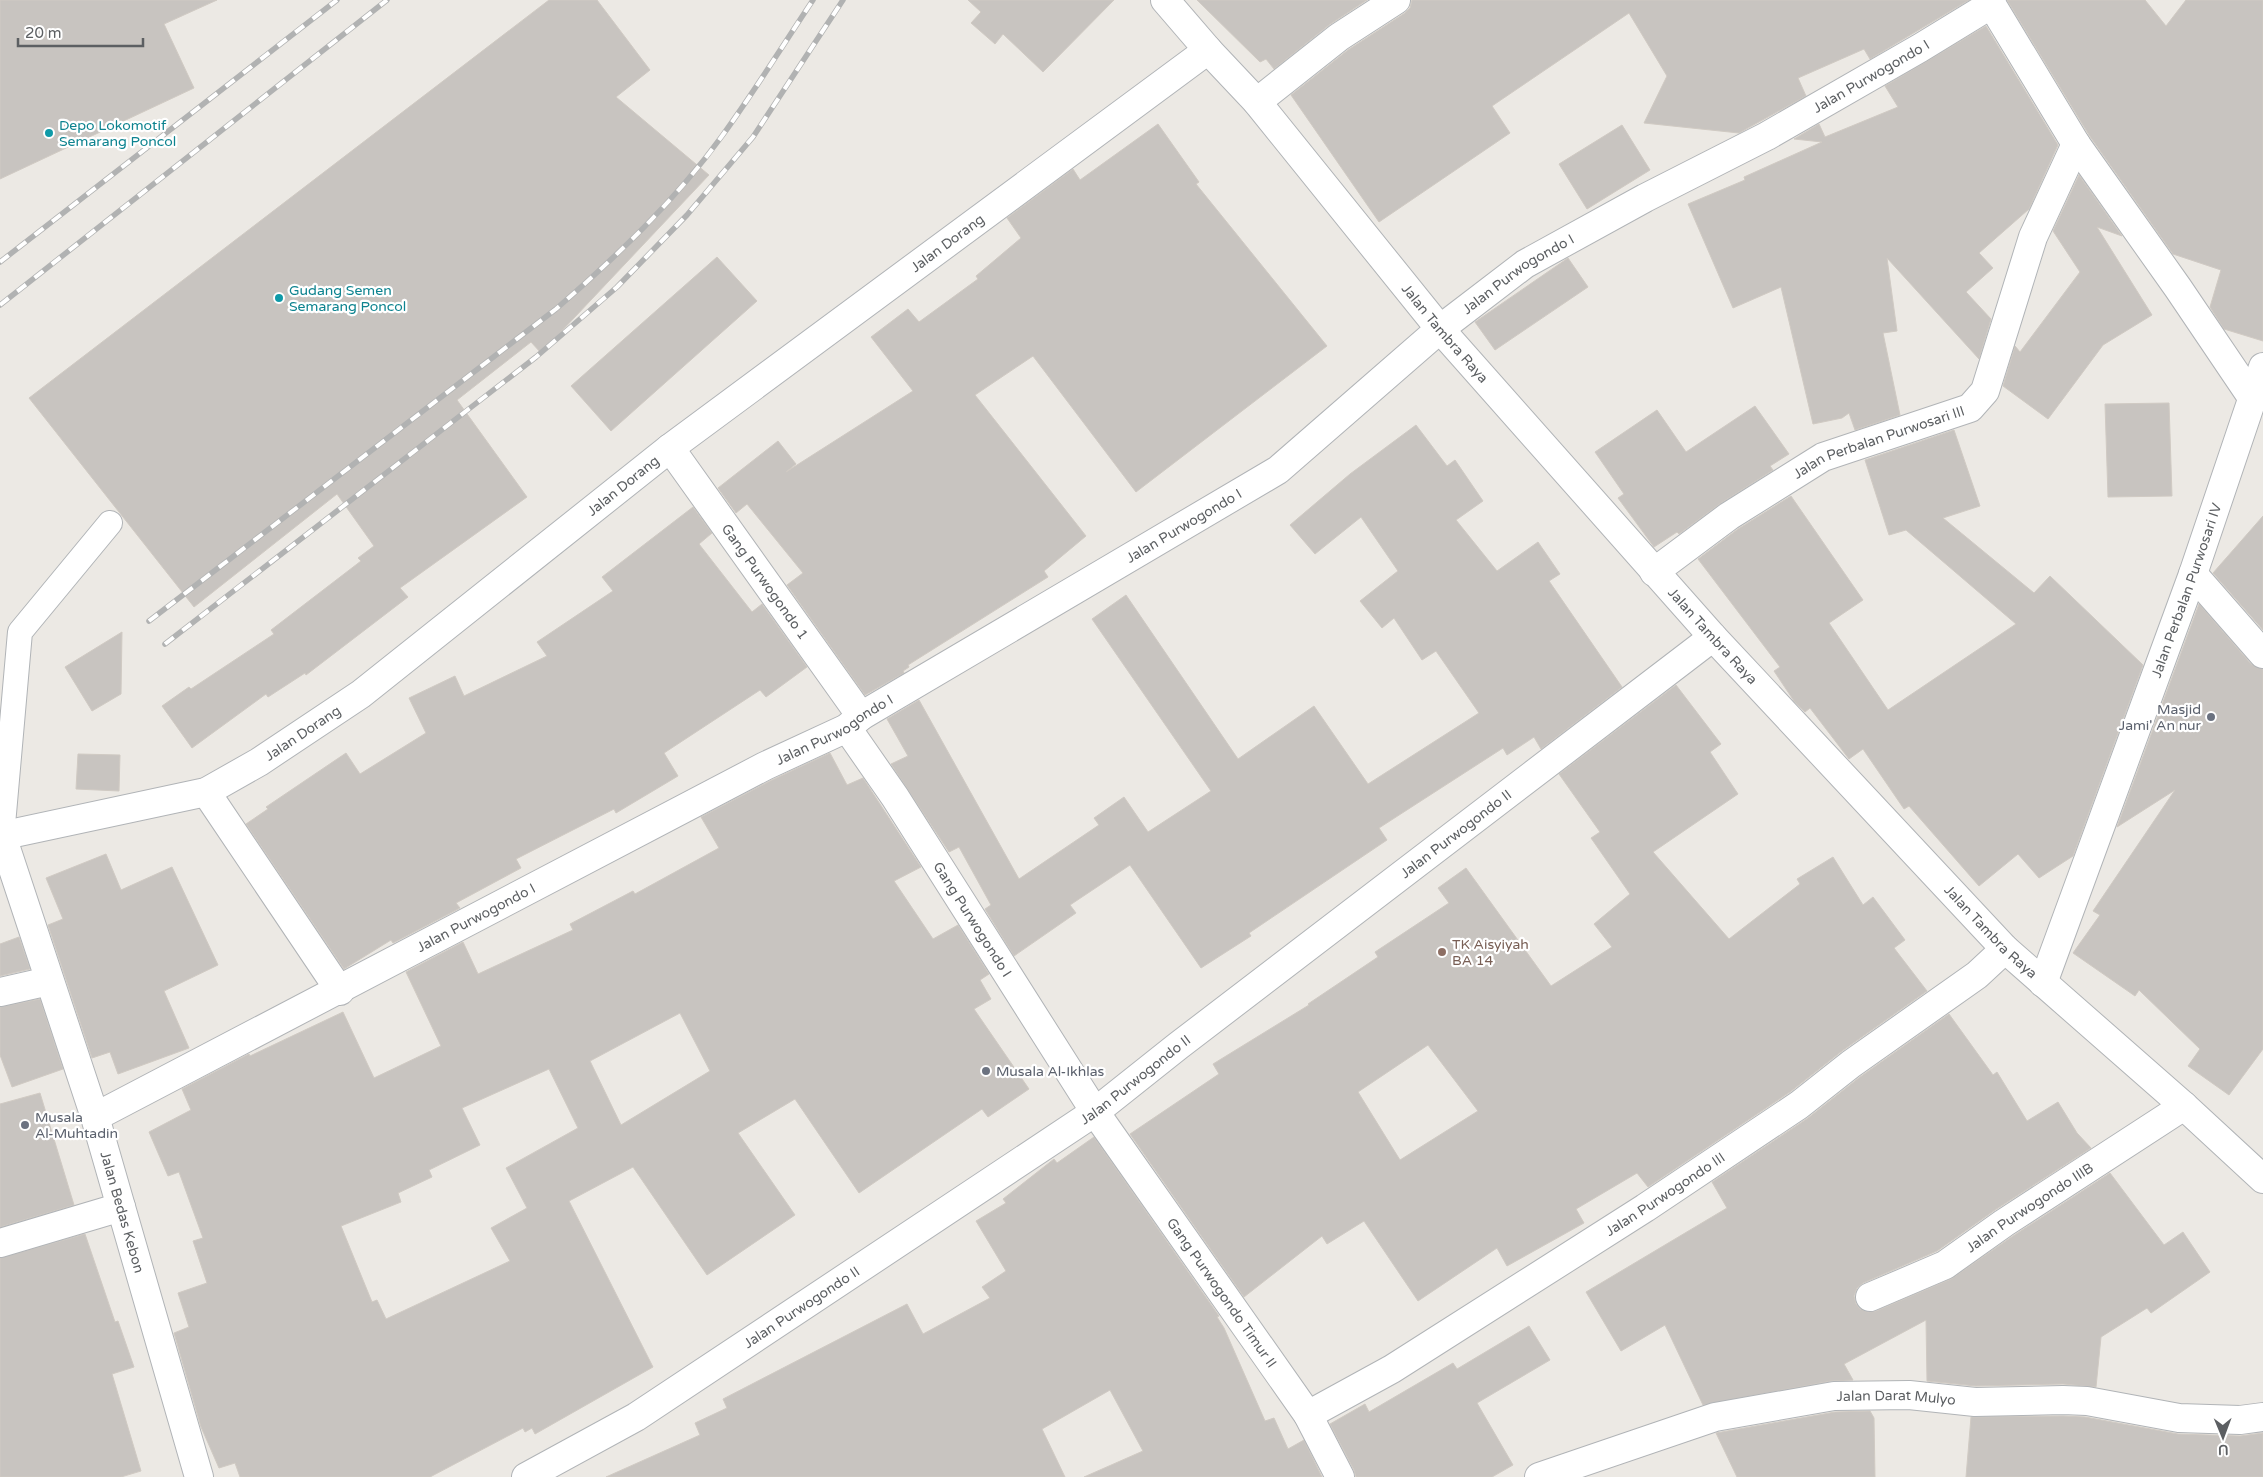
<svg xmlns="http://www.w3.org/2000/svg" width="2263" height="1477" font-family="'Varela Round',sans-serif">
<rect width="100%" height="100%" fill="#ece9e4"/>
<g fill="#c8c4c0" stroke="#d0cac3" fill-rule="evenodd">
<path d="M 0,0 L 217,0 L 164,24 L 194,88 L 0,179 Z"/>
<path d="M 549,0 L 597,0 L 650,70 L 616,97 L 709,175 L 541,353 L 531,342 L 457,400 L 527,497 L 400,588 L 408,597 L 306,675 L 305,673 L 268,697 L 266,694 L 192,748 L 162,706 L 189,687 L 191,689 L 274,634 L 271,630 L 361,561 L 358,558 L 374,546 L 337,494 L 194,607 L 29,398 Z"/>
<path d="M 968,0 L 1114,0 L 1043,72 L 1003,34 L 995,44 L 971,23 L 981,12 Z"/>
<path d="M 1197,0 L 1367,0 L 1329,25 L 1274,69 L 1266,59 L 1260,62 Z"/>
<path d="M 1412,0 L 1969,0 L 1870,59 L 1864,49 L 1798,78 L 1806,96 L 1739,133 L 1644,123 L 1667,76 L 1629,13 L 1492,106 L 1510,133 L 1379,222 L 1291,95 L 1348,50 L 1405,13 L 1410,8 Z"/>
<path d="M 2007,0 L 2145,0 L 2166,26 L 2186,0 L 2263,0 L 2263,341 L 2224,329 L 2210,307 L 2221,270 L 2173,254 L 2089,135 Z"/>
<path d="M 1986,26 L 2058,145 L 2029,209 L 1979,253 L 1993,268 L 1966,292 L 1991,319 L 1979,359 L 1887,258 L 1897,331 L 1883,333 L 1900,415 L 1855,430 L 1849,413 L 1842,418 L 1813,424 L 1781,287 L 1733,308 L 1688,204 L 1745,180 L 1744,177 L 1822,142 L 1794,139 L 1819,124 L 1825,137 L 1898,107 L 1885,86 Z"/>
<path d="M 1158,124 L 1199,182 L 1196,184 L 1327,346 L 1136,492 L 1033,356 L 975,395 L 1086,536 L 1044,571 L 1048,577 L 908,665 L 909,667 L 903,671 L 904,673 L 865,695 L 787,585 L 803,573 L 747,504 L 736,513 L 718,488 L 778,441 L 796,464 L 786,472 L 913,391 L 871,337 L 908,309 L 919,322 L 978,279 L 976,276 L 1021,238 L 1007,218 L 1073,169 L 1080,180 Z"/>
<path d="M 1622,125 L 1650,170 L 1587,209 L 1559,164 Z"/>
<path d="M 2079,175 L 2122,236 L 2097,227 L 2152,315 L 2103,345 L 2048,419 L 2003,386 L 2015,346 L 2020,352 L 2080,272 L 2053,231 Z"/>
<path d="M 717,257 L 757,301 L 611,431 L 571,386 Z"/>
<path d="M 1568,258 L 1588,287 L 1495,350 L 1475,322 Z"/>
<path d="M 2169,403 L 2172,496 L 2108,497 L 2105,404 Z"/>
<path d="M 1755,406 L 1789,454 L 1770,466 L 1773,470 L 1721,503 L 1679,534 L 1677,532 L 1654,547 L 1618,498 L 1624,494 L 1595,452 L 1657,410 L 1686,452 Z"/>
<path d="M 1416,425 L 1447,466 L 1455,460 L 1483,501 L 1456,520 L 1497,571 L 1538,542 L 1560,574 L 1549,581 L 1622,687 L 1541,749 L 1534,737 L 1507,755 L 1503,748 L 1379,828 L 1387,840 L 1249,933 L 1251,936 L 1201,968 L 1130,865 L 1070,905 L 1076,913 L 1014,956 L 985,909 L 991,905 L 959,847 L 949,852 L 891,764 L 908,756 L 887,719 L 919,700 L 1019,879 L 1099,825 L 1094,818 L 1124,797 L 1148,832 L 1211,791 L 1092,619 L 1126,595 L 1238,759 L 1314,706 L 1368,784 L 1479,713 L 1436,651 L 1422,660 L 1394,618 L 1382,628 L 1360,601 L 1398,571 L 1361,517 L 1315,554 L 1290,525 L 1350,474 Z"/>
<path d="M 1954,430 L 1980,506 L 1943,518 L 2034,593 L 2050,576 L 2143,665 L 2073,856 L 2039,878 L 2018,854 L 1979,886 L 1909,806 L 1904,809 L 1863,749 L 1849,759 L 1810,708 L 1805,712 L 1794,701 L 1774,671 L 1780,667 L 1698,559 L 1738,529 L 1791,496 L 1863,600 L 1829,623 L 1888,710 L 2016,624 L 1906,530 L 1889,535 L 1865,460 Z"/>
<path d="M 693,507 L 712,533 L 699,544 L 752,612 L 762,604 L 807,667 L 766,697 L 760,690 L 664,753 L 678,776 L 616,813 L 614,809 L 516,859 L 521,868 L 456,903 L 460,908 L 393,943 L 391,940 L 344,969 L 246,824 L 268,809 L 266,807 L 346,753 L 360,774 L 426,733 L 409,698 L 455,676 L 464,696 L 547,656 L 537,642 L 613,591 L 602,577 Z"/>
<path d="M 2263,516 L 2263,630 L 2213,573 Z"/>
<path d="M 2199,604 L 2251,664 L 2263,669 L 2263,1049 L 2229,1095 L 2188,1066 L 2200,1049 L 2139,990 L 2135,996 L 2073,953 L 2100,915 L 2093,911 L 2175,790 L 2117,827 Z"/>
<path d="M 122,632 L 121,694 L 92,711 L 65,667 Z"/>
<path d="M 1676,685 L 1721,744 L 1710,752 L 1738,794 L 1653,852 L 1729,939 L 1800,884 L 1797,879 L 1833,857 L 1863,905 L 1873,897 L 1905,940 L 1894,948 L 1927,991 L 1842,1051 L 1790,1092 L 1648,1187 L 1637,1173 L 1576,1209 L 1584,1223 L 1507,1266 L 1497,1248 L 1418,1301 L 1364,1221 L 1327,1244 L 1322,1236 L 1244,1297 L 1130,1134 L 1219,1074 L 1213,1064 L 1309,1005 L 1308,1004 L 1378,957 L 1375,952 L 1449,903 L 1438,888 L 1466,868 L 1551,986 L 1612,947 L 1594,924 L 1630,894 L 1591,838 L 1600,832 L 1559,774 ZM 1428,1045 L 1478,1111 L 1400,1160 L 1358,1092 Z"/>
<path d="M 830,753 L 847,785 L 863,778 L 921,867 L 894,881 L 933,939 L 958,925 L 989,974 L 980,980 L 991,999 L 974,1009 L 1029,1089 L 988,1117 L 982,1109 L 859,1193 L 795,1099 L 738,1133 L 795,1215 L 707,1275 L 633,1167 L 569,1201 L 653,1367 L 535,1434 L 532,1428 L 525,1432 L 523,1428 L 430,1477 L 240,1477 L 235,1463 L 219,1468 L 201,1427 L 174,1333 L 189,1327 L 178,1293 L 207,1283 L 193,1241 L 203,1238 L 179,1172 L 168,1176 L 149,1132 L 191,1110 L 182,1089 L 249,1054 L 250,1056 L 343,1012 L 374,1078 L 441,1046 L 406,972 L 463,942 L 478,974 L 573,930 L 570,924 L 633,891 L 635,894 L 719,848 L 701,817 L 772,780 ZM 680,1013 L 710,1071 L 621,1125 L 590,1061 ZM 549,1069 L 578,1128 L 506,1168 L 527,1208 L 491,1228 L 510,1261 L 386,1319 L 377,1300 L 372,1302 L 341,1226 L 401,1202 L 398,1193 L 432,1177 L 429,1170 L 480,1145 L 462,1108 Z"/>
<path d="M 78,754 L 120,755 L 119,791 L 76,789 Z"/>
<path d="M 106,854 L 121,890 L 172,867 L 218,965 L 164,991 L 189,1048 L 118,1074 L 110,1052 L 92,1058 L 48,925 L 63,919 L 46,878 Z"/>
<path d="M 19,937 L 30,969 L 0,976 L 0,944 Z"/>
<path d="M 40,999 L 63,1069 L 12,1087 L 0,1055 L 0,1007 Z"/>
<path d="M 1949,1014 L 1993,1075 L 1997,1072 L 2027,1121 L 2058,1102 L 2077,1133 L 2091,1148 L 1995,1210 L 1937,1251 L 1863,1283 L 1857,1288 L 1854,1296 L 1856,1304 L 1860,1309 L 1868,1312 L 1876,1311 L 1951,1279 L 2013,1236 L 2110,1173 L 2164,1245 L 2183,1232 L 2210,1272 L 2151,1313 L 2147,1308 L 2101,1337 L 2096,1387 L 2063,1384 L 1976,1386 L 1927,1381 L 1926,1320 L 1844,1364 L 1853,1380 L 1831,1381 L 1703,1405 L 1665,1325 L 1621,1351 L 1586,1292 L 1727,1208 L 1712,1182 L 1808,1118 L 1860,1077 Z"/>
<path d="M 40,1093 L 74,1205 L 0,1227 L 0,1104 Z"/>
<path d="M 1094,1137 L 1219,1316 L 1217,1317 L 1224,1328 L 1265,1421 L 1274,1418 L 1288,1449 L 1304,1440 L 1322,1477 L 1084,1477 L 1143,1451 L 1110,1390 L 1042,1429 L 1065,1477 L 606,1477 L 700,1435 L 695,1423 L 727,1408 L 723,1399 L 907,1304 L 923,1334 L 990,1298 L 982,1287 L 1006,1271 L 976,1221 L 1006,1203 L 1003,1199 L 1054,1159 L 1057,1163 Z"/>
<path d="M 85,1234 L 115,1322 L 118,1321 L 134,1367 L 112,1374 L 141,1471 L 121,1477 L 0,1477 L 0,1258 Z"/>
<path d="M 1529,1326 L 1550,1360 L 1477,1403 L 1513,1465 L 1492,1477 L 1356,1477 L 1354,1470 L 1330,1424 L 1365,1404 L 1369,1412 L 1453,1363 L 1457,1369 Z"/>
<path d="M 1870,1411 L 1874,1418 L 1875,1477 L 1737,1477 L 1716,1433 L 1835,1412 Z"/>
<path d="M 2063,1416 L 2085,1417 L 2178,1434 L 2240,1436 L 2263,1433 L 2263,1477 L 1966,1477 L 1971,1417 Z"/>
</g>
<g fill="none" stroke-linecap="round" stroke-linejoin="round">
<g stroke="#b1b4b7" stroke-width="26">
<path id="service" d="M 2,836 L 20,632 L 110,523"/>
</g>
<g stroke="#b1b4b7" stroke-width="30">
<g id="minor">
<path d="M 1165,0 L 1208,50"/>
<path d="M 1989,0 L 2076,144 L 2178,288 L 2253,399"/>
<path d="M 1257,102 L 1339,37 L 1396,0"/>
<path id="s1" d="M 670,448 L 861,716"/>
<path id="s2" d="M 1654,572 L 1729,516 L 1823,457 L 1970,408 L 1985,391 L 2033,237 L 2076,144"/>
<path d="M 2193,574 L 2263,654"/>
<path id="s3" d="M 847,728 L 895,797 L 1095,1112 L 1308,1415 L 1340,1477"/>
<path d="M 206,792 L 340,991"/>
<path id="s4" d="M 2,836 L 95,1117 L 199,1477"/>
<path id="s5" d="M 2043,983 L 2193,574 L 2263,367"/>
<path d="M 0,992 L 49,981"/>
<path id="s6" d="M 95,1117 L 765,766 L 847,728 L 861,716 L 1278,470 L 1440,329 L 1525,264 L 1645,198 L 1767,136 L 1920,48 L 1992,4"/>
<path d="M 0,1243 L 121,1207"/>
<path id="s7" d="M 1870,1297 L 1945,1265 L 2004,1223 L 2184,1106"/>
<path id="s8" d="M 1308,1415 L 1392,1369 L 1645,1208 L 1799,1105 L 1851,1064 L 1977,975 L 2005,949"/>
<path id="s9" d="M 526,1477 L 636,1417 L 1095,1112 L 1178,1046 L 1713,637"/>
<path id="s10" d="M 1539,1477 L 1715,1417 L 1834,1396 L 1909,1395 L 1975,1402 L 2063,1400 L 2087,1401 L 2179,1418 L 2240,1420 L 2263,1417"/>
</g>
</g>
<g stroke="#b1b4b7" stroke-width="30">
<g id="tertiary">
<path id="s11" d="M 0,836 L 206,792 L 259,762 L 361,694 L 670,448 L 1208,50 L 1257,102 L 1440,329 L 1713,637 L 2005,949 L 2184,1106 L 2263,1179"/>
</g>
</g>
<use href="#service" stroke="#fff" stroke-width="24"/>
<use href="#minor" stroke="#fff" stroke-width="28"/>
<use href="#tertiary" stroke="#fff" stroke-width="28"/>
<g stroke="#b1b2b2" stroke-width="5.5">
<g id="rail">
<path d="M 0,262 L 337,0"/>
<path d="M 0,305 L 387,0"/>
<path d="M 149,621 L 556,309 C 616,257 675,201 722,136 C 754,92 783,45 813,0"/>
<path d="M 165,644 L 536,357 L 617,287 L 687,215 L 753,137 L 843,0"/>
</g>
</g>
<use href="#rail" stroke="#fff" stroke-width="4" stroke-dasharray="11" stroke-linecap="butt"/>
</g>
<g fill="#0f9aa8" stroke="#fff" stroke-width="2">
<circle cx="49" cy="133" r="5"/>
<circle cx="279" cy="298" r="5"/>
</g>
<g fill="#6b7280" stroke="#fff" stroke-width="2">
<circle cx="2211" cy="717" r="5"/>
<circle cx="986" cy="1071" r="5"/>
<circle cx="25" cy="1125" r="5"/>
</g>
<circle fill="#8d6e63" stroke="#fff" stroke-width="2" cx="1442" cy="952" r="5"/>
<g text-anchor="middle" stroke-width="4.5" stroke-linejoin="round" paint-order="stroke">
<g font-size="14" fill="#5c5f62" stroke="#fff">
<text dy="5" stroke="none"><textPath href="#s6" startOffset="2065">Jalan Purwogondo I</textPath></text>
<text dy="5" stroke="none"><textPath href="#s11" startOffset="1134">Jalan Dorang</textPath></text>
<text dy="5" stroke="none"><textPath href="#s6" startOffset="1660">Jalan Purwogondo I</textPath></text>
<text dy="5" stroke="none"><textPath href="#s11" startOffset="1828">Jalan Tambra Raya</textPath></text>
<text dy="5" stroke="none"><textPath href="#s2" startOffset="262">Jalan Perbalan Purwosari III</textPath></text>
<text dy="5" stroke="none"><textPath href="#s11" startOffset="729">Jalan Dorang</textPath></text>
<text dy="5" stroke="none"><textPath href="#s6" startOffset="1240">Jalan Purwogondo I</textPath></text>
<text dy="5" stroke="none"><textPath href="#s1" startOffset="164">Gang Purwogondo 1</textPath></text>
<text dy="5" stroke="none"><textPath href="#s5" startOffset="418">Jalan Perbalan Purwosari IV</textPath></text>
<text dy="5" stroke="none"><textPath href="#s11" startOffset="2232">Jalan Tambra Raya</textPath></text>
<text dy="5" stroke="none"><textPath href="#s6" startOffset="835">Jalan Purwogondo I</textPath></text>
<text dy="5" stroke="none"><textPath href="#s11" startOffset="324">Jalan Dorang</textPath></text>
<text dy="5" stroke="none"><textPath href="#s9" startOffset="1132">Jalan Purwogondo II</textPath></text>
<text dy="5" stroke="none"><textPath href="#s6" startOffset="430">Jalan Purwogondo I</textPath></text>
<text dy="5" stroke="none"><textPath href="#s3" startOffset="229">Gang Purwogondo I</textPath></text>
<text dy="5" stroke="none"><textPath href="#s11" startOffset="2638">Jalan Tambra Raya</textPath></text>
<text dy="5" stroke="none"><textPath href="#s9" startOffset="728">Jalan Purwogondo II</textPath></text>
<text dy="5" stroke="none"><textPath href="#s8" startOffset="420">Jalan Purwogondo III</textPath></text>
<text dy="5" stroke="none"><textPath href="#s7" startOffset="184">Jalan Purwogondo IIIB</textPath></text>
<text dy="5" stroke="none"><textPath href="#s4" startOffset="395">Jalan Bedas Kebon</textPath></text>
<text dy="5" stroke="none"><textPath href="#s3" startOffset="678">Gang Purwogondo Timur II</textPath></text>
<text dy="5" stroke="none"><textPath href="#s9" startOffset="324">Jalan Purwogondo II</textPath></text>
<text dy="5" stroke="none"><textPath href="#s10" startOffset="369">Jalan Darat Mulyo</textPath></text>
</g>
<g font-size="14" fill="#0d838f" stroke="#fff" text-anchor="start">
<text x="59" y="130">Depo Lokomotif<tspan x="59" dy="16">Semarang Poncol</tspan></text>
<text x="289" y="295">Gudang Semen<tspan x="289" dy="16">Semarang Poncol</tspan></text>
</g>
<g font-size="14" fill="#5b616d" stroke="#fff" text-anchor="start">
<text x="2201" y="714" text-anchor="end">Masjid<tspan x="2201" dy="16">Jami' An nur</tspan></text>
<text x="996" y="1076">Musala Al-Ikhlas</text>
<text x="35" y="1122">Musala<tspan x="35" dy="16">Al-Muhtadin</tspan></text>
</g>
<g font-size="14" fill="#785e54" stroke="#fff" text-anchor="start">
<text x="1452" y="949">TK Aisyiyah<tspan x="1452" dy="16">BA 14</tspan></text>
</g>
</g>
<g transform="translate(2223 1437) rotate(179)" stroke="#ffffff" stroke-width="4" paint-order="stroke">
<path d="M0-4L9 19L0 12L-9 19Z" fill="#5c5f62"/>
<text y="-8" font-size="14" font-weight="bold" text-anchor="middle" fill="#5c5f62">U</text>
</g>
<path d="M18 38v8h125v-8" fill="none" stroke="#5c5f62" stroke-width="2.5"/>
<text x="25" y="38" font-size="15" fill="#5c5f62" stroke="#ffffff" stroke-width="4" paint-order="stroke">20 m</text>
</svg>
